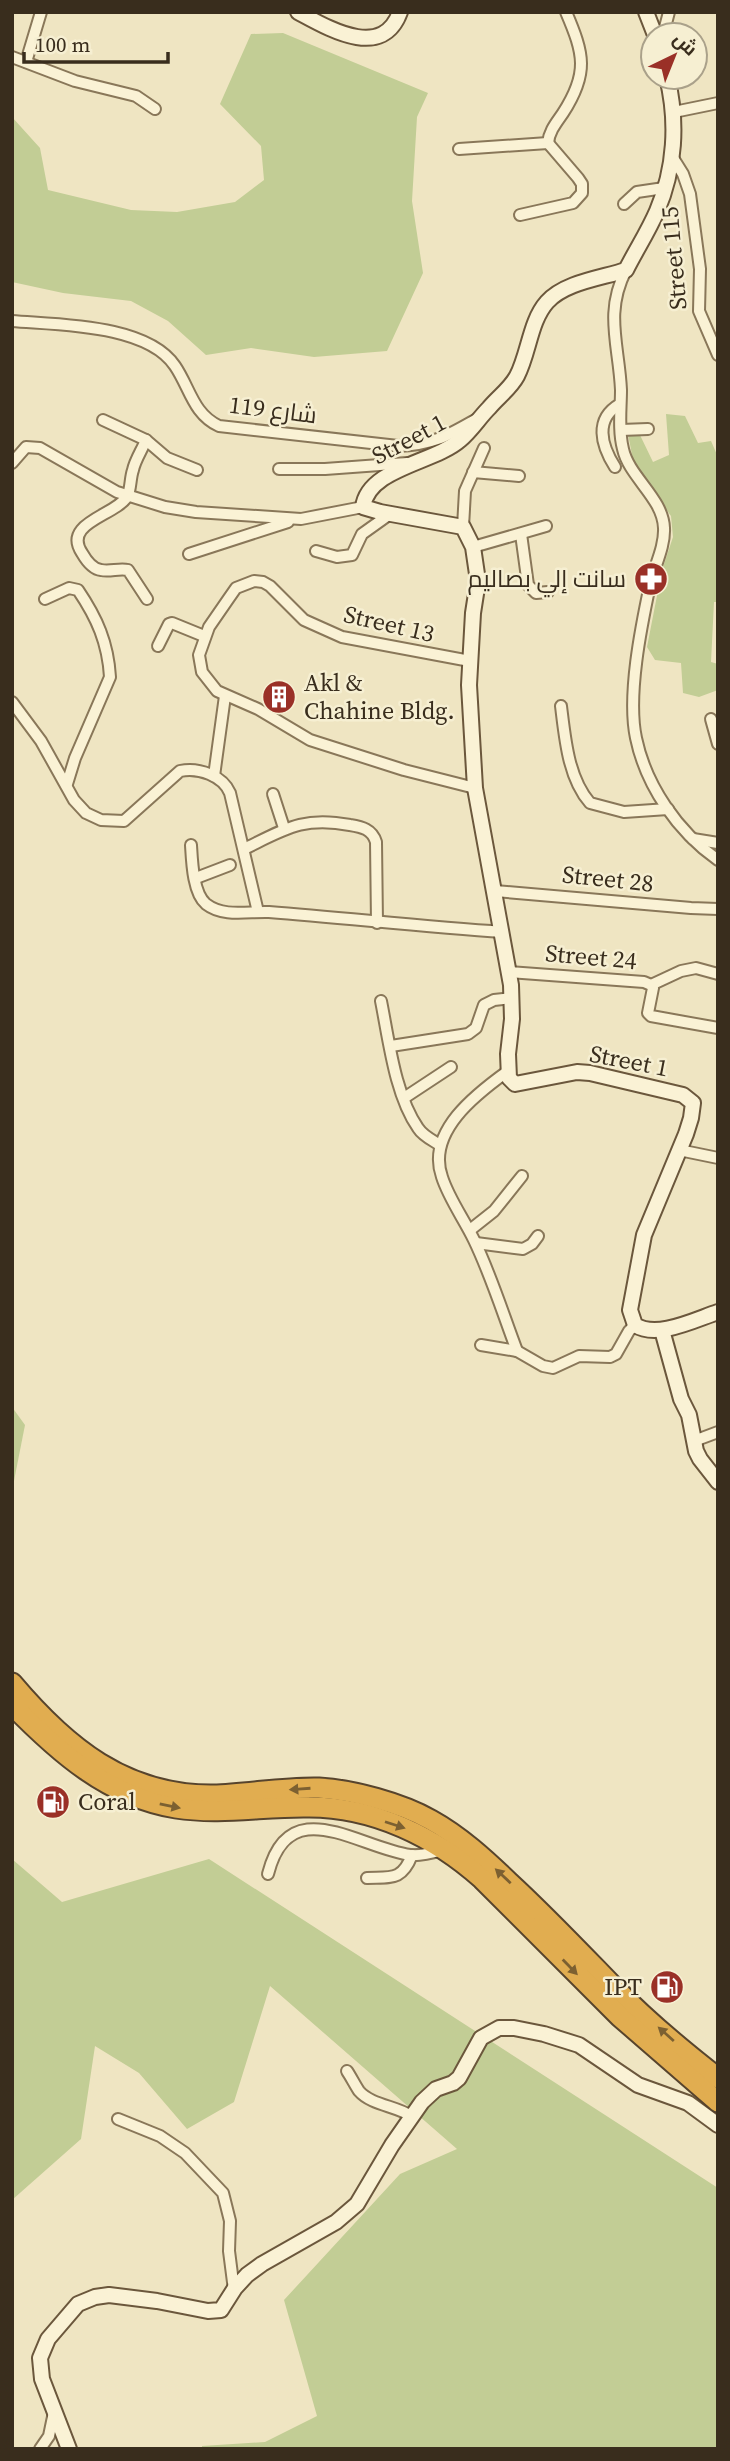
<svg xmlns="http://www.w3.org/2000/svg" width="730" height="2461" font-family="'Source Serif 4',Cairo,serif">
<rect width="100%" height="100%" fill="#efe5c2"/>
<g fill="#c2cd95">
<path d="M 283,33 L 428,93 L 417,117 L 412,201 L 423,273 L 387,351 L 314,357 L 251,348 L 206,355 L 168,321 L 131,301 L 63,293 L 12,282 L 12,117 L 40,148 L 48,190 L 131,210 L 177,212 L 235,202 L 264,180 L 261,146 L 220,104 L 251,34 Z"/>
<path d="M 666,414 L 685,416 L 698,443 L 711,441 L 718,457 L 718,602 L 714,602 L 711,662 L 718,664 L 718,690 L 699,697 L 683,693 L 681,663 L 655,660 L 647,647 L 662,570 L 673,537 L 671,516 L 634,465 L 628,434 L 639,433 L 653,462 L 669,455 Z"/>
<path d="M 12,1407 L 25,1425 L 12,1491 Z"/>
<path d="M 12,1859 L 62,1902 L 209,1859 L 718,2188 L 718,2449 L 202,2449 L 202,2446 L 265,2442 L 317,2416 L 284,2300 L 400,2174 L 457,2149 L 270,1986 L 234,2102 L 187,2129 L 139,2073 L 95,2046 L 81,2139 L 12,2200 Z"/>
</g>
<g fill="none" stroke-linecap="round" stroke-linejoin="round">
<g stroke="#897759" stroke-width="14">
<g id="street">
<path d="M 663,35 L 669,12"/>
<path d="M 12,57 L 75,81 L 136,96 L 155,109"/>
<path d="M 26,62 L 41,12"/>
<path d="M 674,112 L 718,103"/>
<path d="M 548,143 C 549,131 557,122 563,113 C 589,73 584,54 566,12"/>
<path d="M 459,149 L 548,143"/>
<path d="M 673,158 L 683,174 L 690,194 L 700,269 L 699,311 L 718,355"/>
<path d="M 624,204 L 637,192 L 664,188"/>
<path d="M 520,215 L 573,203 L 582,193 L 582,184 L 578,178 L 548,143"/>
<path d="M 626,270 C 604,313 619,345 621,390 C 621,409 618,430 623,449 C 629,477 663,498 664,528 C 665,547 654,567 650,585 C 641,627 627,696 636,738 C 646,786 678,832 718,860"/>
<path d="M 12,321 C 58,325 147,324 175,366 C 190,388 193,414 219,426 L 398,446 C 432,445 447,436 475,420"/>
<path d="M 103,420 L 146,440 L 167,458 L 197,470"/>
<path d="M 621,430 L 648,429"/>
<path d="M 146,440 C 142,450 135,460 133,470 C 130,478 131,490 127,497 C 114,516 62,523 82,553 C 86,560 92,569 101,570 C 110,572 119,568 128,570 L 147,599"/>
<path d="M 12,463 L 26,447 L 40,448 L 117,492 L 165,507 L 196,512 L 301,519 L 363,507"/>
<path d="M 615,467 C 601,445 594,419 620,404"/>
<path d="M 279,469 L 325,469 L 407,463"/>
<path d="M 473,472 L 519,476"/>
<path d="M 463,527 L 465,491 L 484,448"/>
<path d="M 521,534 L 528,585 L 536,593 L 548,592"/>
<path d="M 473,547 L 546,526"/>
<path d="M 316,551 L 337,557 L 352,555 L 362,534 L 390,514"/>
<path d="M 189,554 L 288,522"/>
<path d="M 45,599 L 69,588 L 78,590 C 97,618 108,643 110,677 L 75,758 L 67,784"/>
<path d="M 158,646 L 169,624 L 172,623 L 204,636"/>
<path d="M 470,661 L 342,637 L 304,620 L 270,586 L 263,582 L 254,581 L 236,588 L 229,598 L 209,627 L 199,655 L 202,672 L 217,691 L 258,709 L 310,740 L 404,770 L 475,788"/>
<path d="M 12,702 L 41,741 L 74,800 L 86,813 L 101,820 L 124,821 L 180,771 C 199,767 223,776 230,793 L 258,912"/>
<path d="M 561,706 C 565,738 568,778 590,803 L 624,812 L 668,809"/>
<path d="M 711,719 L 718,744"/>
<path d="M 214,776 L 225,696"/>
<path d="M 273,794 L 284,828"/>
<path d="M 693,839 L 718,843"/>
<path d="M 191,845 C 192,862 193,893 206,904 C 224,918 249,911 269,912 C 347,918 425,927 503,932"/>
<path d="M 244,849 C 285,829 303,816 350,825 C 362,827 372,829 376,842 L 377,923"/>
<path d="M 196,878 L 230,865"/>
<path d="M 495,891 L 691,908 L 718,909"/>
<path d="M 509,972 L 644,982 L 651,985 L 653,988 L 648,1013 L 651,1016 L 718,1028"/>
<path d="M 651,985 L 681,971 L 696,968 L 718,974"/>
<path d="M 381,1001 C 389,1041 395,1095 418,1128 C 423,1136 432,1140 440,1145"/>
<path d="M 391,1046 L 468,1034 L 476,1028 L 484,1005 L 494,1000 L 512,998"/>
<path d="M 508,1071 C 476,1094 426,1132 442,1177 C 449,1199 464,1219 474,1240 C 491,1275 503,1314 517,1351"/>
<path d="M 404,1098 L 451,1067"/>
<path d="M 679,1150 L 718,1158"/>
<path d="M 470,1230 L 494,1211 L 522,1176"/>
<path d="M 476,1243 L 523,1249 L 532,1244 L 538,1236"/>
<path d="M 481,1345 L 517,1351 L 543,1366 L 553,1368 L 579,1356 L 610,1357 L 616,1354 L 629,1331 L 635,1325"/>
<path d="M 694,1441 L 718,1432"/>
<path d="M 268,1874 C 289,1791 357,1847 410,1855 C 421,1856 432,1853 442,1850"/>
<path d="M 367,1878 C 391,1877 402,1881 412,1855"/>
<path d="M 347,2071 C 351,2077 355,2085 359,2091 C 371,2105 396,2106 411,2116"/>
<path d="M 118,2119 L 160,2136 L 185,2153 L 223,2193 L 230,2221 L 229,2251 L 234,2290"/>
<path d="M 40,2449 L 49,2436 L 54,2412"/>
</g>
</g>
<g stroke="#6b573c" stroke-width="18">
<g id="secondary">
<path d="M 298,12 C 328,28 382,61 400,12"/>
<path d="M 646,12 L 655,35"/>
<path d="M 667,77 C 678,122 675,169 657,211 C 648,232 636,250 626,270 C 602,278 565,282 547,302 C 530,321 529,353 517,376 C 510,389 498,397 489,408 C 479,418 471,431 460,440 C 434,463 368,468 363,507 L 380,512 L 463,527 L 473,547 L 478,581 L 473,613 L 469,685 L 475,788 L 511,985 L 512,1019 L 508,1054 L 509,1078 L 515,1084 L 577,1072 L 590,1073 L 683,1095 L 693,1103 L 691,1118 L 686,1134 L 644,1235 L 630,1310 L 635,1325 C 657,1339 694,1320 718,1312"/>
<path d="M 662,1330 L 681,1399 L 689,1415 L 696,1451 L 700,1459 L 718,1482"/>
<path d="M 69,2449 L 42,2379 L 40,2358 L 48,2339 L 78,2304 L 95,2297 L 109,2295 L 157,2301 L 208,2311 L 221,2310 L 235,2288 L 247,2275 L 262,2264 L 336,2222 L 357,2204 L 392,2145 L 422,2102 L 436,2089 L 453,2083 L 459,2078 L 481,2038 L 499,2028 L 514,2028 L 544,2034 L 579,2045 L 638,2085 L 688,2103 L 718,2125"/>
</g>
</g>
<g stroke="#57442d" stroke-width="23">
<g id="highway">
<path d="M 12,1683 C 66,1747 125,1796 213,1795 C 248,1794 284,1787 319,1788 C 353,1790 401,1803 431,1820 C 460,1836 485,1859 509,1882 C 546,1916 580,1952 614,1987 C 646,2020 682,2050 718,2078"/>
<path d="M 12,1705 C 58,1752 108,1797 176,1808 C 221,1815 265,1806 309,1807 C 374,1807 435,1837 482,1879 L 620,2017 L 718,2102"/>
</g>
</g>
<use href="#street" stroke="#faf2d5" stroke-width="10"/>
<use href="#secondary" stroke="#faf2d5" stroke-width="14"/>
<use href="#highway" stroke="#e1ad50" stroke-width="19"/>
</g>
<defs><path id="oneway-solid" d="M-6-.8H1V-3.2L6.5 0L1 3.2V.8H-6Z" transform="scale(1.75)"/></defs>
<g fill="#7c6031">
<use href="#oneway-solid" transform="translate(300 1789) rotate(176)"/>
<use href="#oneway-solid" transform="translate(170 1806) rotate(12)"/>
<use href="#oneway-solid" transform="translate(395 1825) rotate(18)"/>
<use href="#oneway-solid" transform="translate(503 1876) rotate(-137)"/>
<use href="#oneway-solid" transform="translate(570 1967) rotate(46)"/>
<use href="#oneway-solid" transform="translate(666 2034) rotate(-138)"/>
</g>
<defs>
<g id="pharmacy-disc" transform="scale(1.75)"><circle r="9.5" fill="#9a3027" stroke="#f6efd2"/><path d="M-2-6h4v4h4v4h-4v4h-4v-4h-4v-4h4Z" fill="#fff"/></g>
<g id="building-disc" transform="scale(1.75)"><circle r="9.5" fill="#9a3027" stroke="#f6efd2"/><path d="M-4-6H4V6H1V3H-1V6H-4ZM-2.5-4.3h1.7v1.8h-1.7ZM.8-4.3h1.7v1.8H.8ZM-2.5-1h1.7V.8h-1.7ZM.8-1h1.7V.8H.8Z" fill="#fff"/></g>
<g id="fuel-disc" transform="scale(1.75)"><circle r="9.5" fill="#9a3027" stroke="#f6efd2"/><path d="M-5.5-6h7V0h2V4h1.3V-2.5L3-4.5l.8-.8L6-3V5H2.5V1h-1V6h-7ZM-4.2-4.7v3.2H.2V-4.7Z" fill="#fff"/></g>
</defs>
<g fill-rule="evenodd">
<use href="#pharmacy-disc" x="651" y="579"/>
<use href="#building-disc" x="279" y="697"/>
<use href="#fuel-disc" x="53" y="1802"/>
<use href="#fuel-disc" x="667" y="1987"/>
</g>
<g text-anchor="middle" stroke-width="5" stroke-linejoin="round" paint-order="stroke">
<g font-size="24" fill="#392d1d" stroke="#f6efd2">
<text transform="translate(674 258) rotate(-95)" y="8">Street 115</text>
<text transform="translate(273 410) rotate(7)" y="8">شارع 119</text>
<text transform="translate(409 439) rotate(-28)" y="8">Street 1</text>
<text transform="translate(389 624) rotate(13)" y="8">Street 13</text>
<text transform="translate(608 879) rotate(6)" y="8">Street 28</text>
<text transform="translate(591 957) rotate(5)" y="8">Street 24</text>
<text transform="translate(629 1061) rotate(11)" y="8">Street 1</text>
</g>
<g font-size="24" fill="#392d1d" stroke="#f6efd2" text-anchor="end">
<text x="626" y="587">سانت إلي بصاليم</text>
<text x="304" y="691" text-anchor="start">Akl &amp;<tspan x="304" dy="28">Chahine Bldg.</tspan></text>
<text x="78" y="1810" text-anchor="start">Coral</text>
<text x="642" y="1995">IPT</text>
</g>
</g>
<rect width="730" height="2461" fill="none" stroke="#392d1d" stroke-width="28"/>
<g transform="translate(674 56) rotate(43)"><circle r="33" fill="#f6efd2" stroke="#aaa18a" stroke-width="2"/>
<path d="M0-5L12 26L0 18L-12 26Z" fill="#9a3027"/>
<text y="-10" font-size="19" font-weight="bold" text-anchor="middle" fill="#392d1d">ش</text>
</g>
<path d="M24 52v10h144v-10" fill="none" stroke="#392d1d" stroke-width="3.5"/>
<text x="35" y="52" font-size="21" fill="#392d1d" stroke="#f6efd2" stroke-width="5" paint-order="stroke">100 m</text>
</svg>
